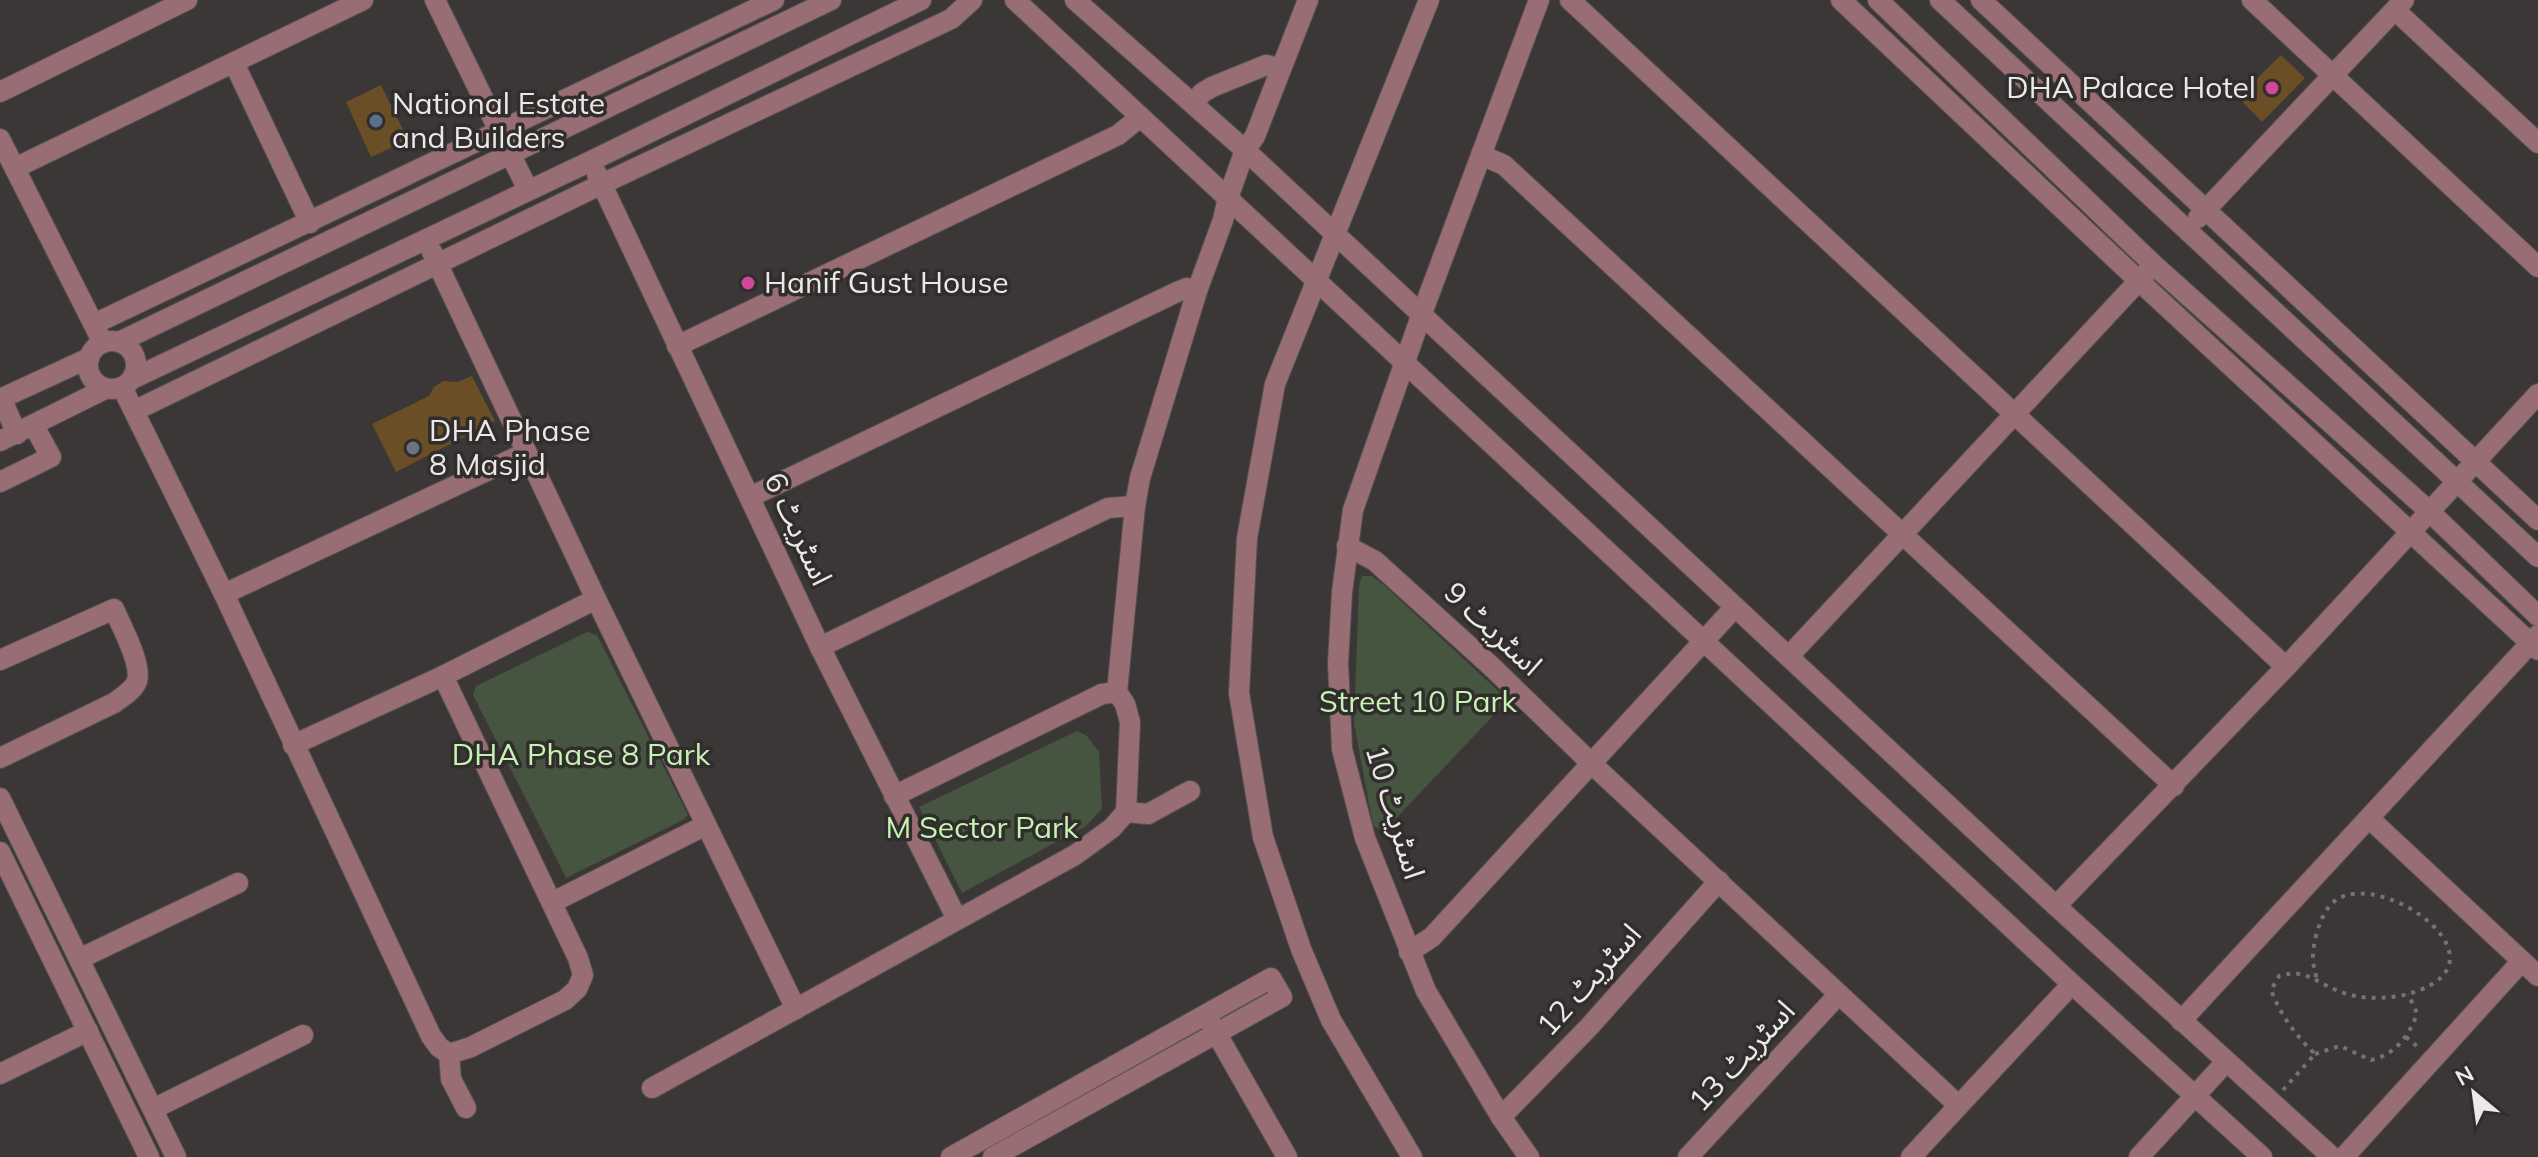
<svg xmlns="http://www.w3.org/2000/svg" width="2538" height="1157" font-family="Mulish,'Noto Sans Arabic',sans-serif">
<rect width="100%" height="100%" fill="#3a3736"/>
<g fill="#45553f">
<path d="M 1362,576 L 1372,576 L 1385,586 L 1508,700 L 1384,831 L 1373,826 L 1354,723 L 1359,586 Z"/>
<path d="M 587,632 L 597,635 L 688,815 L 683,820 L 566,878 L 473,695 L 476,686 Z"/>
<path d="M 1077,731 L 1086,735 L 1099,752 L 1102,809 L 1086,826 L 962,893 L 919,807 Z"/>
</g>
<g fill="#6a4e26">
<path d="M 2281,55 L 2305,78 L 2262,122 L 2238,97 Z"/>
<path d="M 381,85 L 408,140 L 371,157 L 346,102 Z"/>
<path d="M 472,376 L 495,421 L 396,472 L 372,424 L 429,396 L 434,387 L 443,381 L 457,382 Z"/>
</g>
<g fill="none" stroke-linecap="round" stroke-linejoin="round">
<g stroke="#565352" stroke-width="22">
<g id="minor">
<path d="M 435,0 L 528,190"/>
<path d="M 1015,0 L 2072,984 L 2262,1157"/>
<path d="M 1075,0 L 1245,150 L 2056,906 L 2332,1157"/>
<path d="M 1570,0 L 2286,667"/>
<path d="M 1841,0 L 2139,281 L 2538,650"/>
<path d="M 1878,0 L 2154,265 L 2429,511 L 2538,616"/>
<path d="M 1940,0 L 2538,557"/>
<path d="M 1981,0 L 2538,520"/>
<path d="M 2252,0 L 2538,267"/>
<path d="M 2395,10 L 2538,143"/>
<path d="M 234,63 L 310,223"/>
<path d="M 0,92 L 187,0"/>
<path d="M 1194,104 L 1202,93 L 1212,87 L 1266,65 L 1280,68"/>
<path d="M 0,139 L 103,343"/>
<path d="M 1481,155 L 1504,165 L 2174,786"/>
<path d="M 15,168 L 363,0"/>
<path d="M 597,174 L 820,647 L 957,919"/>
<path d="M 2198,218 L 2404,0"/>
<path d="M 432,252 L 596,599 L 796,1009"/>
<path d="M 94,324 L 774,0"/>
<circle cx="112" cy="365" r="24"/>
<path d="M 119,342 L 831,0"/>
<path d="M 677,346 L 1118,135 L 1139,118"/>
<path d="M 132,379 L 591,161 L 921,0"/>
<path d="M 122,387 L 224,594 L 431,1036 L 439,1047 L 449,1054 L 471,1047 L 565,1000 L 577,989 L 583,975 L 578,958 L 443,676"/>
<path d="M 1,398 L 17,434"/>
<path d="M 0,399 L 89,358"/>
<path d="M 134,411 L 602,184 L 951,19 L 972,0"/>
<path d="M 0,441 L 105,389"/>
<path d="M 0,482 L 51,457 L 34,426"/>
<path d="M 750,497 L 1177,292 L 1187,288 L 1197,291"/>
<path d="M 1347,546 L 1375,561 L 1492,667 L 1592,764 L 1958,1105"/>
<path d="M 224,594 L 525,453"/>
<path d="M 820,647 L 1108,508 L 1135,506"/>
<path d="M 1789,656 L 2146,273"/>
<path d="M 0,660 L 114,609 C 121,626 142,663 137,681 C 134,690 122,697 114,703 L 0,758"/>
<path d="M 293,745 L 443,676 L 596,599"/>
<path d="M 894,796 L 1102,694 L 1117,692"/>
<path d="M 0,798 L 176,1157"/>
<path d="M 1126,812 L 1148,814 L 1190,791"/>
<path d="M 2370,819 L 2538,976"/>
<path d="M 0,852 L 149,1157"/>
<path d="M 553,902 L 706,825"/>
<path d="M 2056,906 L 2286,667 L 2538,394"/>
<path d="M 1409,952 L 1432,937 L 1735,607"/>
<path d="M 79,959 L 238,883"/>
<path d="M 2181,1021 L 2538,635"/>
<path d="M 1210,1022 L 1287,1157"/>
<path d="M 449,1054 L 451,1079 L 466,1108"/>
<path d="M 0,1074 L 88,1031"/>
<path d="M 652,1088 L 1075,855 L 1112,828 L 1126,812 L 1130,722 L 1125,704 L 1117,692 L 1135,506 L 1140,478 L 1197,291 L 1223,220 L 1228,198 L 1245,150 L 1255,136 L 1308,0"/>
<path d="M 153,1109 L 303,1035"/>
<path d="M 1501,1117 L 1589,1027 L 1719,881"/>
<path d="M 951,1157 L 1271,978 L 1282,997 L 993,1157"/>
<path d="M 1412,1157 L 1331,1020 L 1301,949 L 1263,837 L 1239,693 L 1247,538 L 1275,384 L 1429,0"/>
<path d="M 1529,1157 L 1501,1117 L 1426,991 L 1365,838 L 1342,749 L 1338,663 L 1342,592 L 1353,510 L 1421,316 L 1539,0"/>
<path d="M 1688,1157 L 1839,994"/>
<path d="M 1911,1157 L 2072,984"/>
<path d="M 2139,1157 L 2225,1063"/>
<path d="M 2344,1157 L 2522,961"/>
</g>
</g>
<g stroke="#757271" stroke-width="4" stroke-dasharray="4 6" stroke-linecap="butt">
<path d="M 2406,1037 L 2419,1048"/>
<path d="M 2315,1054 L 2340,1046 L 2371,1060 C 2395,1055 2410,1035 2417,1013 L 2408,994"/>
<path d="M 2283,1090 L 2315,1054 C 2296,1036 2280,1014 2271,990 L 2279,976 C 2304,968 2314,981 2336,990 C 2360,1001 2396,1000 2420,990 C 2513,954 2363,857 2328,908 C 2319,920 2312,945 2313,960 C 2313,967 2316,971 2316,978"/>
</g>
<use href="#minor" stroke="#996d74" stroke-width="20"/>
</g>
<g fill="#d1479c" stroke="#302d2c" stroke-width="3">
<circle cx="2272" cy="88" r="8"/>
<circle cx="748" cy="283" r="8"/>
</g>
<circle fill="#5c6f8a" stroke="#302d2c" stroke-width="3" cx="376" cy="121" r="8"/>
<circle fill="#6b7280" stroke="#302d2c" stroke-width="3" cx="413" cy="448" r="8"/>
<g text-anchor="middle" stroke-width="7" stroke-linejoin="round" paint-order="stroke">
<g font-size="30" fill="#ebe9e8" stroke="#302d2c" text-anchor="start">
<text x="2256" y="98" text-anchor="end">DHA Palace Hotel</text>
<text x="392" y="114">National Estate<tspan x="392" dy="34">and Builders</tspan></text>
<text x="764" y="293">Hanif Gust House</text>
<text x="429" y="441">DHA Phase<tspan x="429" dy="34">8 Masjid</tspan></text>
</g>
<g font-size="30" fill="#ebe9e8" stroke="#302d2c">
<text transform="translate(798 529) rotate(65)" y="10">اسٹریٹ 6</text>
<text transform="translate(1493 629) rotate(43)" y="10">اسٹریٹ 9</text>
<text transform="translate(1395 812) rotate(73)" y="10">اسٹریٹ 10</text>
<text transform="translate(1589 980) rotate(-48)" y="10">اسٹریٹ 12</text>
<text transform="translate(1742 1056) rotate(-47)" y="10">اسٹریٹ 13</text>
</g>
<g font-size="30" fill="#c5f3b3" stroke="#302d2c">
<text x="1418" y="712">Street 10 Park</text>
<text x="581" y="765">DHA Phase 8 Park</text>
<text x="982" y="838">M Sector Park</text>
</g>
</g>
<g transform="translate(2474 1093) rotate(331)" stroke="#302d2c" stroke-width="6" paint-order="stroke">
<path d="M0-6L14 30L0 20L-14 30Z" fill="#ebe9e8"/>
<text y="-12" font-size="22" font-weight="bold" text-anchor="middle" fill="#ebe9e8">N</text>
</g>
</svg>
